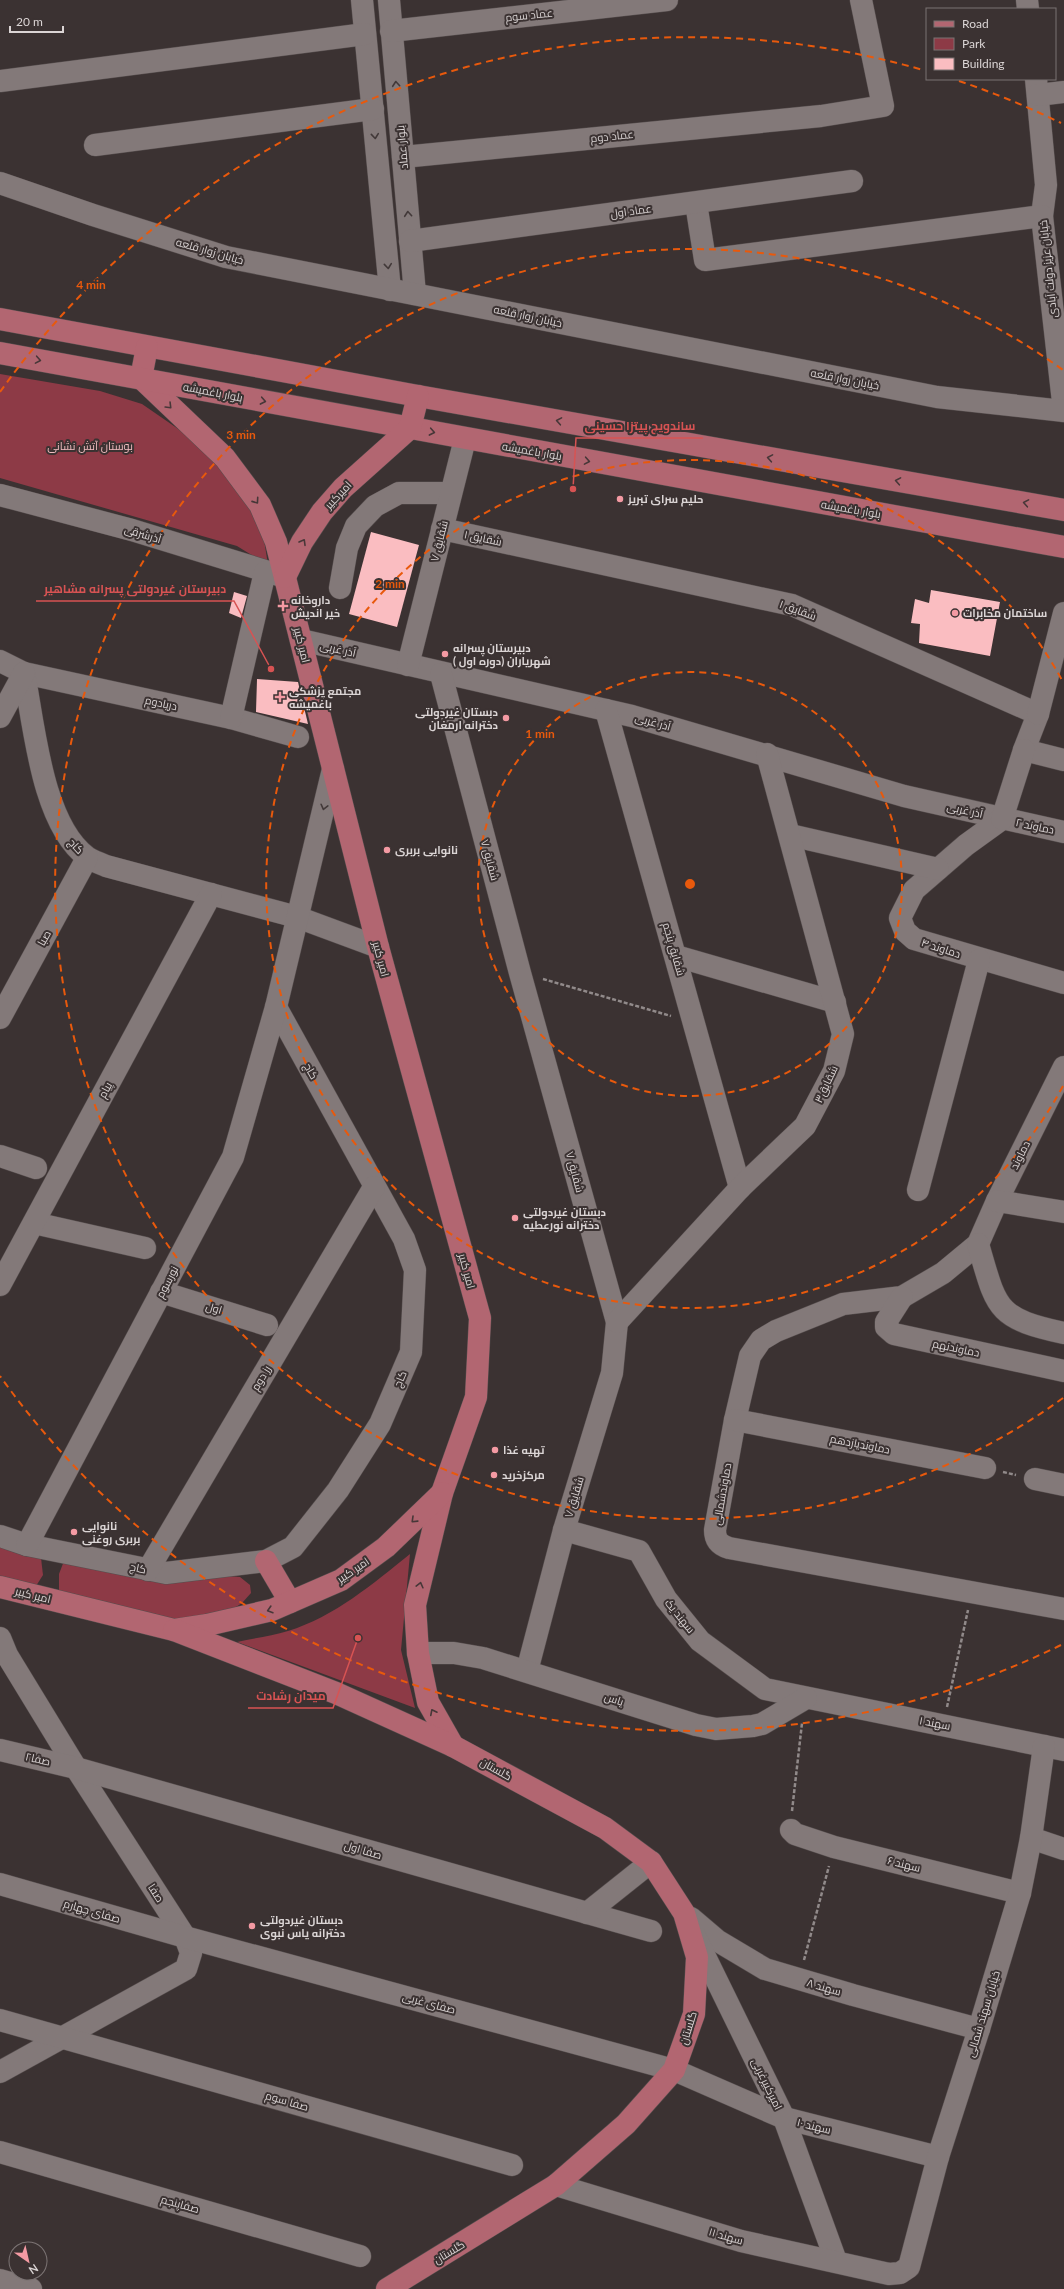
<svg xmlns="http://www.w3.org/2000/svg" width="1064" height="2289" font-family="Lato,Cairo,sans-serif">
<rect width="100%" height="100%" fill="#3b3232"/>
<g fill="#8d3a46">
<path d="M 0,374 L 100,391 L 142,404 L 200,444 L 247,502 L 263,533 L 268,565 L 237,546 L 0,478 Z"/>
<path d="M 0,1547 L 41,1558 L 43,1575 L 36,1586 L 0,1578 Z"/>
<path d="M 410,1554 L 401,1650 L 415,1708 L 237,1642 C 254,1638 272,1636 288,1631 C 334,1617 374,1583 410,1554 Z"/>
<path d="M 64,1561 L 240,1577 L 250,1585 L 251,1593 L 242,1603 L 230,1611 L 169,1622 L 59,1591 L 59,1574 Z"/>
</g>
<g fill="#fabdc1">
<path d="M 371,532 L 419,545 L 397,627 L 349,614 Z"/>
<path d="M 931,590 L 1000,602 L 990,656 L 919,643 L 920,624 L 911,623 L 915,599 L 929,603 Z"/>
<path d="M 234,592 L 247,596 L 241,618 L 229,613 Z"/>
<path d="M 257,679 L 298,682 L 308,724 L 256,712 Z"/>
</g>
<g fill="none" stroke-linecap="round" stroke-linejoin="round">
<g stroke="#564e4e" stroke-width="23">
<g id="minor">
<path d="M 362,0 L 390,290"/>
<path d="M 389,0 L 415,294"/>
<path d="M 1027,0 L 1028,9"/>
<path d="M 391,31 L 667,0"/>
<path d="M 1036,79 L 1046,185 L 1042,216 L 1064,411"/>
<path d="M 0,81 L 365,34"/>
<path d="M 1038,95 L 1064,92"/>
<path d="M 95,145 L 373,109"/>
<path d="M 403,157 L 821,116 L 883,106 L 861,0"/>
<path d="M 0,183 L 93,215 L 226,257 L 937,397 L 1064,411"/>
<path d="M 696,203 L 705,260 L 1042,216"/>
<path d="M 410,241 L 852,181"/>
<path d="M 0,495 L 132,530 L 285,577"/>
<path d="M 442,529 L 792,605 L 1038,714 L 1024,750 L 1064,760"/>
<path d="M 340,588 L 347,548 L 356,526 L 375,506 L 399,493 L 451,493"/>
<path d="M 301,640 L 632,716 L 904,796 L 1064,832"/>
<path d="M 0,661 L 24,673 L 231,718 L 298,737"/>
<path d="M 408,665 L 465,439"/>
<path d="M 24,673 C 34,725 42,824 87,857 C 92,861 100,863 106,866 L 297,917 L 378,947"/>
<path d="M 441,674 L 520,973 L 617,1322 L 612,1373 L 564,1530 L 527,1671"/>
<path d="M 606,710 L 740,1188"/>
<path d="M 1038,714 L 1064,613"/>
<path d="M 0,717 L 24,673"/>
<path d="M 231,718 L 265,572"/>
<path d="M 1002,819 L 966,845 L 914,890 L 900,918 L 905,931 L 914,939 L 1064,983"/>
<path d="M 1002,819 L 1024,750"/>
<path d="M 790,835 L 938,869"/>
<path d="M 676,956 L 835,1002"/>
<path d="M 0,1018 L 87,858"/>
<path d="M 1064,1067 L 997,1201 L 978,1244 L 943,1273 L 902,1297 L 843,1304 L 776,1331 L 761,1340 L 750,1356 L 735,1420 L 715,1530 C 715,1540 719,1545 729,1548 L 1064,1609"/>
<path d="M 0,1156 L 36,1168"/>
<path d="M 918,1190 L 979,960"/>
<path d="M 997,1201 L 1064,1212"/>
<path d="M 34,1223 L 145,1248"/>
<path d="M 978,1244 C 997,1309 995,1318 1064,1333"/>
<path d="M 0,1285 L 211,894"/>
<path d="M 161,1292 L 267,1325"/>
<path d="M 902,1297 L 886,1322 L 886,1327 L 894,1334 L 1064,1371"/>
<path d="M 617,1322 L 740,1188 L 805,1126 L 834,1071 L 843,1034 L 767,754"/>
<path d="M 735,1420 L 985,1468"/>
<path d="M 1035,1479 L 1064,1485"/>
<path d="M 564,1530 L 639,1551 L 666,1599 L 700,1641 L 765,1689 L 1064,1750"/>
<path d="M 0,1536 L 27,1545 L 166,1573 L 266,1561 L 293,1547 L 338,1490 L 380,1424 L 411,1352 L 415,1270 L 404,1239 L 276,1007"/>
<path d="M 27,1545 L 233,1157 L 276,1007 L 333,769"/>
<path d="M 148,1570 L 374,1187"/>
<path d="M 0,1638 L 7,1655 L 76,1768 L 185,1937 L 191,1953 L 186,1969 L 0,2072"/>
<path d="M 418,1653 L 454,1653 L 483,1658 L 696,1725 L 716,1729 L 753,1726 L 762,1724 L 806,1698"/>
<path d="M 0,1750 L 76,1768 L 651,1931"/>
<path d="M 791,1830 L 795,1834 L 834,1847 L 1020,1893"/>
<path d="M 1031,1838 L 1064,1849"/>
<path d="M 0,1884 L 185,1937 L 674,2070 L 784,2118 L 938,2157"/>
<path d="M 587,1913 L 651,1862"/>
<path d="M 691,1918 L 718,1941 L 765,1969 L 853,1995 L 979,2029"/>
<path d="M 694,1934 L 784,2118 L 836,2261"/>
<path d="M 0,2020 L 512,2165"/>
<path d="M 0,2152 L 360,2256"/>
<path d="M 556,2185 L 741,2241 L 889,2274 L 900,2273 L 909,2267 L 938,2157 L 979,2029 L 1020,1893 L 1031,1838 L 1044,1746"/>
<path d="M 0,2280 L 31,2289"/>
</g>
</g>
<g stroke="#564e4e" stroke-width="23">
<g id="major">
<path d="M 0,319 L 418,396 L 1064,510"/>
<path d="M 147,347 L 141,378 L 225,458 L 260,505 L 276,542 L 378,947 L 480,1318 L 476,1397 L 442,1493 L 415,1605 L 418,1653 L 428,1702 L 453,1746"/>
<path d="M 0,353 L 1064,547"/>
<path d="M 285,577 L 302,542 L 322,512 L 343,488 L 410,428 L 418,396"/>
<path d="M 266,1561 L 290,1602"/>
<path d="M 0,1587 L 174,1630 L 207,1625 L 272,1610 L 341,1580 L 386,1547 L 442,1493"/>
<path d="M 174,1630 L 336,1693 L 453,1746 L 605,1828 L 651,1862 L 684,1913 L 697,1957 L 694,2014 L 674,2070 L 626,2124 L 556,2185 L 387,2289"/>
</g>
</g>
<g stroke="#918a8a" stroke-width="2.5" stroke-dasharray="4 2" stroke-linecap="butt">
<path d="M 543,979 L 671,1016"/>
<path d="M 1003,1472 L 1016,1475"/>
<path d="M 947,1707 L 968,1610"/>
<path d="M 792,1811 L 802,1723"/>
<path d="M 804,1960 L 829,1866"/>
</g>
<use href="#minor" stroke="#837979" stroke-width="22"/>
<use href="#major" stroke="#b26671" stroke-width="22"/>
</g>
<defs><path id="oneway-chevron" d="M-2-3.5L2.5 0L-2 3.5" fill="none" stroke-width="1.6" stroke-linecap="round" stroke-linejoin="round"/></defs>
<g stroke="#423939">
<use href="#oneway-chevron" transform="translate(396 84) rotate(-95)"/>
<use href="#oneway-chevron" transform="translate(375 136) rotate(84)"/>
<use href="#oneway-chevron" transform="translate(408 214) rotate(-95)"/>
<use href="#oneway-chevron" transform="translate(388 266) rotate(84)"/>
<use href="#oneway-chevron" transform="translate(324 807) rotate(104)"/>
</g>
<g stroke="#473738">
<use href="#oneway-chevron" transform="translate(38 360) rotate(10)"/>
<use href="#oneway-chevron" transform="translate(263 401) rotate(11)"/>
<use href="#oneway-chevron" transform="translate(169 406) rotate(45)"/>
<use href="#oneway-chevron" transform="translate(559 421) rotate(-170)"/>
<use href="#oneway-chevron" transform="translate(432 432) rotate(11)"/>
<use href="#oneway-chevron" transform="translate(770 458) rotate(-170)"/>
<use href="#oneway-chevron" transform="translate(587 461) rotate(10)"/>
<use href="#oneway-chevron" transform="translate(898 481) rotate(-170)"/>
<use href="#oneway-chevron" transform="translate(256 501) rotate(55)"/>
<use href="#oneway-chevron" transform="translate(1026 503) rotate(-170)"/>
<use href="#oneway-chevron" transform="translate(303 542) rotate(-60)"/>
<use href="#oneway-chevron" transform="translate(414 1520) rotate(136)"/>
<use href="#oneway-chevron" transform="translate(420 1585) rotate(-76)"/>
<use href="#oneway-chevron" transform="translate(270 1610) rotate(163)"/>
<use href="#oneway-chevron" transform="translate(433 1712) rotate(-117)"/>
</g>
<g fill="none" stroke="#e8590c" stroke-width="2" stroke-dasharray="7 5">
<circle cx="690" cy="884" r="212"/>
<path d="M1063 1086A424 424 0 1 1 1063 682"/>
<path d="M1063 1398A635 635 0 1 1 1063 370"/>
<path d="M1061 1645A847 847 0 0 1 0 1376M0 392A847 847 0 0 1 923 70M959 81A847 847 0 0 1 1061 123"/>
</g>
<g fill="#f49aa3" stroke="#3b3232" stroke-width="1.5">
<circle cx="620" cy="499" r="4"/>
<path d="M281 600h4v4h4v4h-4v4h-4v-4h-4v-4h4z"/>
<circle cx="955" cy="613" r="4"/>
<circle cx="445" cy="654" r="4"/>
<path d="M278 691h4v4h4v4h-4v4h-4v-4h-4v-4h4z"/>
<circle cx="506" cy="718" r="4"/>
<circle cx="387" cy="850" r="4"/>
<circle cx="515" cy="1218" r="4"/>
<circle cx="495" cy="1450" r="4"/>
<circle cx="494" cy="1475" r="4"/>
<circle cx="74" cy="1532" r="4"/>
<circle cx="252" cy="1926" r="4"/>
</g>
<g text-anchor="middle" stroke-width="4" stroke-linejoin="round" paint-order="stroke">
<g font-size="11" fill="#dbd5d5" stroke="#3b3232">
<text transform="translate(529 15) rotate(-6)" y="4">عماد سوم</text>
<text transform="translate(612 136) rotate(-6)" y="4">عماد دوم</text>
<text transform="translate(402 147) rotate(-95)" y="4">بلوار عماد</text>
<text transform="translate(631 211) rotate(-8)" y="4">عماد اول</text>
<text transform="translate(210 251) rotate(16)" y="4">خیابان زوار قلعه</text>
<text transform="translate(1048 269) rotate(-96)" y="4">خیابان عزیز دولت آبادی</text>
<text transform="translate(528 316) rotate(12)" y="4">خیابان زوار قلعه</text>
<text transform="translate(845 379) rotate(11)" y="4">خیابان زوار قلعه</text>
<text transform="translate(213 392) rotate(11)" y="4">بلوار باغمیشه</text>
<text transform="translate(532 451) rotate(10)" y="4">بلوار باغمیشه</text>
<text transform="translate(338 495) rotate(-47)" y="4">امیرکبیر</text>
<text transform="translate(851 509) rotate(10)" y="4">بلوار باغمیشه</text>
<text transform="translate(143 534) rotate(17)" y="4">آذرشرقی</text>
<text transform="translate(483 538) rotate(12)" y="4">شقایق ۱</text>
<text transform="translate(439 541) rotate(-76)" y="4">شقایق ۷</text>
<text transform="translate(798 610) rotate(20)" y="4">شقایق ۱</text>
<text transform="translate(302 645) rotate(76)" y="4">امیر کبیر</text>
<text transform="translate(338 649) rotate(13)" y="4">آذر غربی</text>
<text transform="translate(161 703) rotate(12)" y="4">دریادوم</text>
<text transform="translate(653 722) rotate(16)" y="4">آذر غربی</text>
<text transform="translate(965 810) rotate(13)" y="4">آذر غربی</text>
<text transform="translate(1035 826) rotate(12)" y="4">دماوند ۲</text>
<text transform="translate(76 846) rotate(47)" y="4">کاج</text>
<text transform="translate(490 860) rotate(75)" y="4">شقایق ۷</text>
<text transform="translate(44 938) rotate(-61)" y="4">صبا</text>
<text transform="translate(941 948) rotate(18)" y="4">دماوند ۴</text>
<text transform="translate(674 949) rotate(74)" y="4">شقایق پنجم</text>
<text transform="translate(381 959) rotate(75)" y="4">امیر کبیر</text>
<text transform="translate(311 1071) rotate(61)" y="4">کاج</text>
<text transform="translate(826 1084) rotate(-65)" y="4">شقایق۳</text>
<text transform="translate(105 1090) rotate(-62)" y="4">پیام</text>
<text transform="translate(1020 1155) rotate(-63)" y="4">دماوند</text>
<text transform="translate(575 1172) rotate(75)" y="4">شقایق ۷</text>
<text transform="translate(467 1271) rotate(75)" y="4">امیر کبیر</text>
<text transform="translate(167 1282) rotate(-62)" y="4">نورسوم</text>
<text transform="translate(214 1308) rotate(17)" y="4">اول</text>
<text transform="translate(956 1348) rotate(12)" y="4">دماوندنهم</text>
<text transform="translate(261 1378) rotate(-59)" y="4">رز دوم</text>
<text transform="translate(400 1379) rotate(-67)" y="4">کاج</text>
<text transform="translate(860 1444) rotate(11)" y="4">دماوندیازدهم</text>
<text transform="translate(722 1494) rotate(-80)" y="4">دماوندشمالی</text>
<text transform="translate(574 1497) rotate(-73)" y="4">شقایق ۷</text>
<text transform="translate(138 1568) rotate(11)" y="4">کاج</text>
<text transform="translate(353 1570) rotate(-34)" y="4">امیر کبیر</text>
<text transform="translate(33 1595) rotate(14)" y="4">امیر کبیر</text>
<text transform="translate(680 1616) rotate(51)" y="4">سهند یک</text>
<text transform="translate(614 1699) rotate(18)" y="4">یاس</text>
<text transform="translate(935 1723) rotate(11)" y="4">سهند ۱</text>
<text transform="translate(38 1759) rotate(13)" y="4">صفا۲</text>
<text transform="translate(496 1769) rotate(29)" y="4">گلستان</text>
<text transform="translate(363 1850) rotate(16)" y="4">صفا اول</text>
<text transform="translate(904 1864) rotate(14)" y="4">سهند ۶</text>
<text transform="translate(156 1893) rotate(57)" y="4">صفا</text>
<text transform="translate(92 1911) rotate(16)" y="4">صفای چهارم</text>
<text transform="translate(824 1987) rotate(16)" y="4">سهند ۸</text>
<text transform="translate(429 2003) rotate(15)" y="4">صفای غربی</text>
<text transform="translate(983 2014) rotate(-73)" y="4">خیابان سهند شمالی</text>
<text transform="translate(688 2028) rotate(-73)" y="4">گلستان</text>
<text transform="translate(767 2084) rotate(64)" y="4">امیرکبیرغربی</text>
<text transform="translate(287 2101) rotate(16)" y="4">صفا سوم</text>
<text transform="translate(814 2126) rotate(14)" y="4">سهند ۱۰</text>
<text transform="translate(180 2204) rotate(16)" y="4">صفاپنجم</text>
<text transform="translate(726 2236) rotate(16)" y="4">سهند ۱۱</text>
<text transform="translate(449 2252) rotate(-31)" y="4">گلستان</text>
</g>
<g font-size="11" fill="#f0bdc0" stroke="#3b3232">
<text x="90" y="450">بوستان آتش نشانی</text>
</g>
<g font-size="11" font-weight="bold" fill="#dbd5d5" stroke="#3b3232" text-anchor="start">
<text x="628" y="503">حلیم سرای تبریز</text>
<text x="291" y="604">داروخانه<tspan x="291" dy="13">خیر اندیش</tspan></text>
<text x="963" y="617">ساختمان مخابرات</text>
<text x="453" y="652">دبیرستان پسرانه<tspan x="453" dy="13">شهریاران (دوره اول )</tspan></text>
<text x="289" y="695">مجتمع پزشکی<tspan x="289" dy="13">باغمیشه</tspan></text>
<text x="498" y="716" text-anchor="end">دبستان غیردولتی<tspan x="498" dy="13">دخترانه ارمغان</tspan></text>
<text x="395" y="854">نانوایی بربری</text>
<text x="523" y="1216">دبستان غیردولتی<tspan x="523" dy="13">دخترانه نورعطیه</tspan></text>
<text x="503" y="1454">تهیه غذا</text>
<text x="502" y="1479">مرکزخرید</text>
<text x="82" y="1530">نانوایی<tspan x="82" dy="13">بربری روغنی</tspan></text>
<text x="260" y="1924">دبستان غیردولتی<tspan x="260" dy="13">دخترانه یاس نبوی</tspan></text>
</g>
</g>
<circle cx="690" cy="884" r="6" fill="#e8590c" stroke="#3b3232" stroke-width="2"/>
<g font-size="12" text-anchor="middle" font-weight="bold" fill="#e8590c" stroke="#3b3232" stroke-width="4" stroke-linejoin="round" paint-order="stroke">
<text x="91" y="289">4 min</text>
<text x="241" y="439">3 min</text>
<text x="390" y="588">2 min</text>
<text x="540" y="738">1 min</text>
</g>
<path fill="none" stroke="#d75353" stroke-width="1.5" d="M573 489L576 438H703M271 669L234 601H36M358 1638L333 1708H248"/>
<g fill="#d75353" stroke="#3b3232" stroke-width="1.5">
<circle cx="573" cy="489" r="4"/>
<circle cx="271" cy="669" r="4"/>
<circle cx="358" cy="1638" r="4"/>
</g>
<g font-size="12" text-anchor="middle" font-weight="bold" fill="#d75353" stroke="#3b3232" stroke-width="4" stroke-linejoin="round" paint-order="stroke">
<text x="640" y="430">ساندویچ پیتزا حسینی</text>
<text x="135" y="593">دبیرستان غیردولتی پسرانه مشاهیر</text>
<text x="291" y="1700">میدان رشادت</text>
</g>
<rect x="926" y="8" width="130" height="72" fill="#3b3232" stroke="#7b7373"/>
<rect x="934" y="21" width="20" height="6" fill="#b26671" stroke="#7b7373"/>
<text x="962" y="28" font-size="12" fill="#dbd5d5">Road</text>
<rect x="934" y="38" width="20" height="12" fill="#8d3a46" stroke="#7b7373"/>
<text x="962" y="48" font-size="12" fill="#dbd5d5">Park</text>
<rect x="934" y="58" width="20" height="12" fill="#fabdc1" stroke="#7b7373"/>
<text x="962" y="68" font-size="12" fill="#dbd5d5">Building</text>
<g transform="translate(28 2261) rotate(146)"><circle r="19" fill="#3b3232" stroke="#7b7373"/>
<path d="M0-3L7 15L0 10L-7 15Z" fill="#f49aa3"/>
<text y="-6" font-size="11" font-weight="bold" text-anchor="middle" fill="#dbd5d5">N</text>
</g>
<path d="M10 26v6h53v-6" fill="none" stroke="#dbd5d5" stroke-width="2"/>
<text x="16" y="26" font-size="12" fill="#dbd5d5" stroke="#3b3232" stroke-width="3" paint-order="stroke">20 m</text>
</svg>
